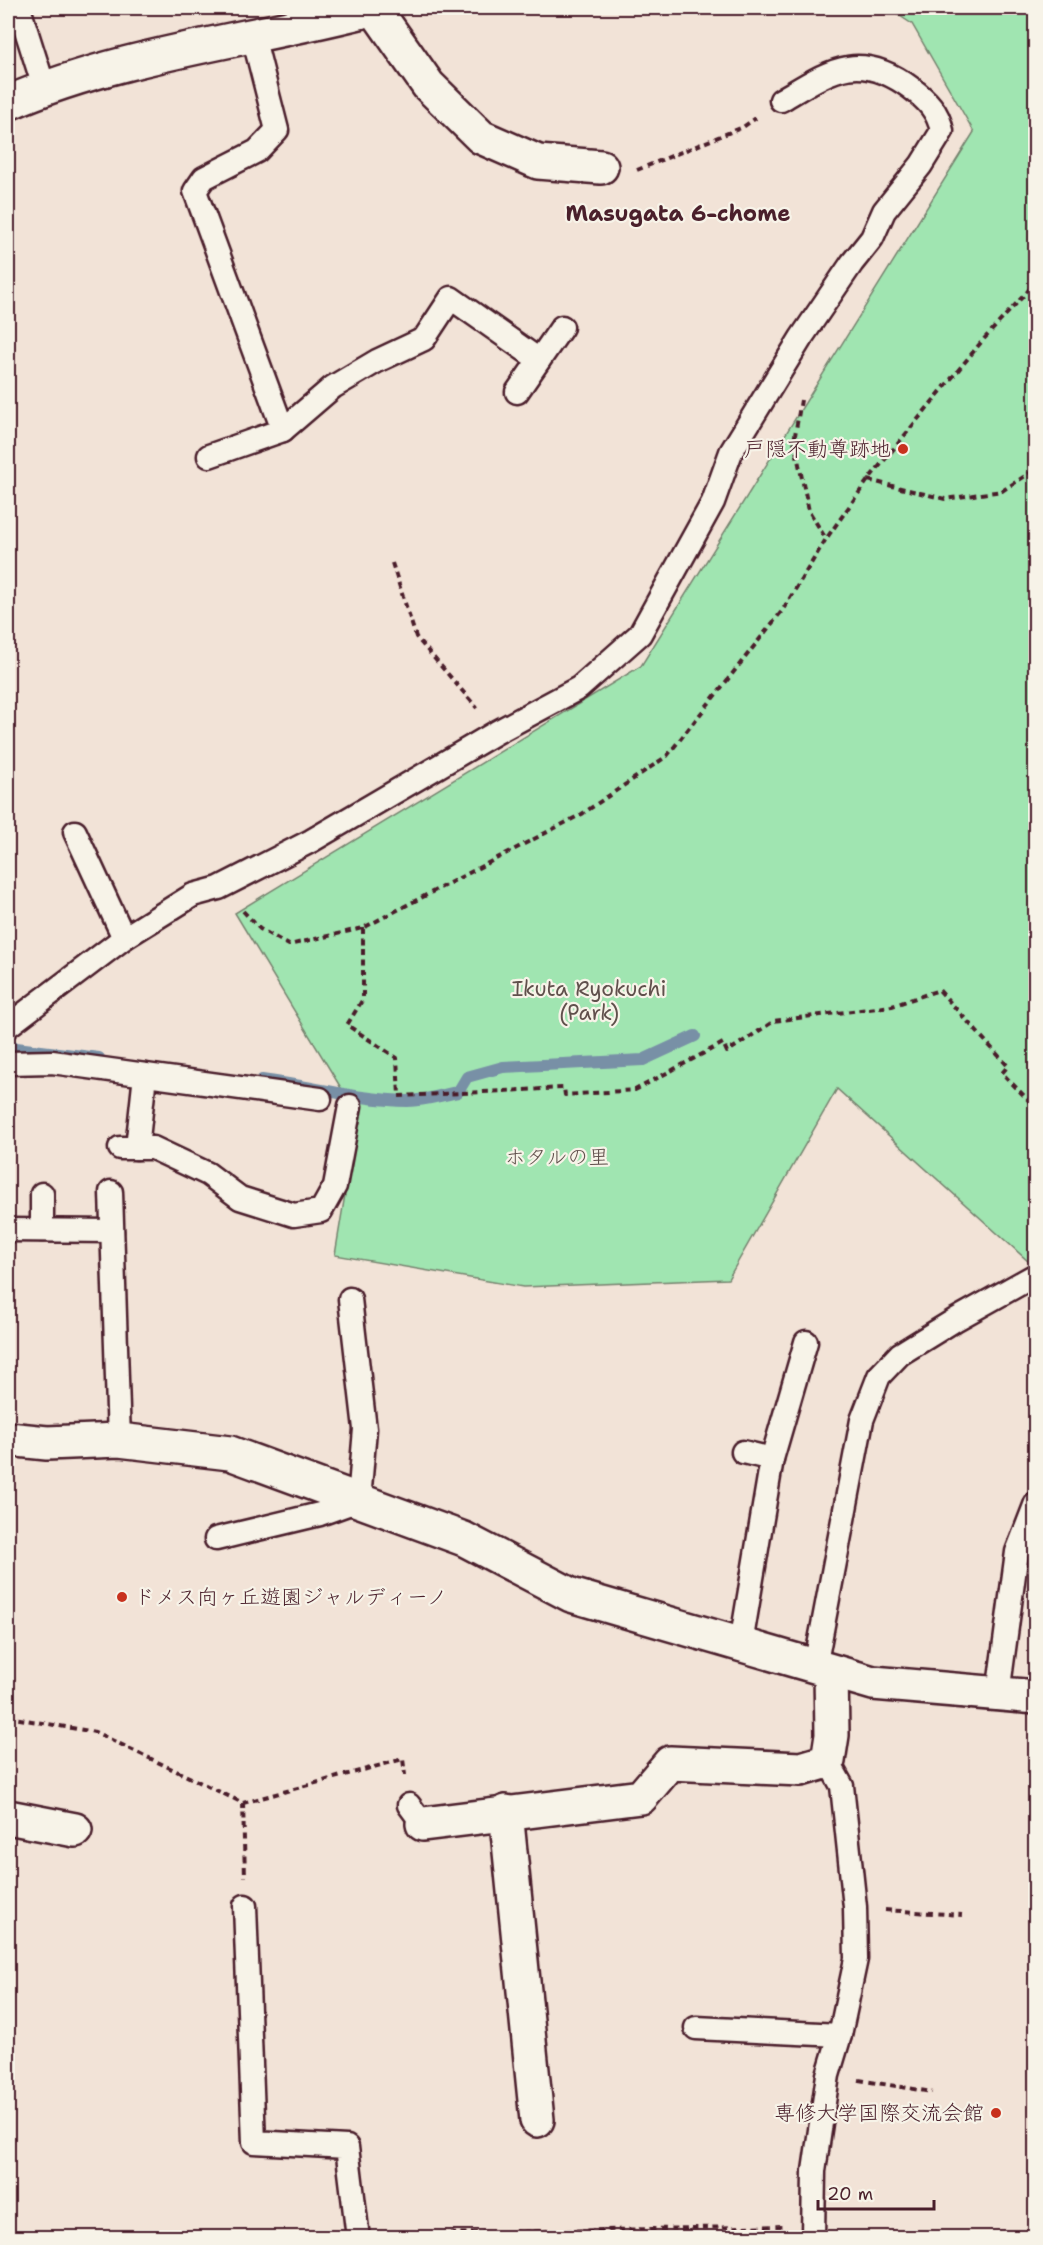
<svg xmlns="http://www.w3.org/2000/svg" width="1043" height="2245" font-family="'Shantell Sans','Klee One',sans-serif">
<rect width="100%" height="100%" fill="#f2e3d7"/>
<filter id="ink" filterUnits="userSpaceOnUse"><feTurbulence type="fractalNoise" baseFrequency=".0167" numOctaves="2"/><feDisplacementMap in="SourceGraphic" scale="12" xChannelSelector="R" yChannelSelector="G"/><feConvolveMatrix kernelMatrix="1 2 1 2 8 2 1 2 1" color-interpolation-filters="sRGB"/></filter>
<g filter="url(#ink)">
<path fill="#a0e5b1" stroke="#75826e" stroke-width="1.5" d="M 888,8 L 1035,8 L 1035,1264 L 1028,1261 L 837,1089 L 728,1279 L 523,1287 L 335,1255 L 358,1116 L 235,913 L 641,666 L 974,132 L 912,24 Z"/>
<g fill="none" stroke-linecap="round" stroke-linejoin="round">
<g stroke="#7890a6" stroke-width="12">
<path d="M 8,1047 L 99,1058"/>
<path d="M 262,1080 C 311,1086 358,1100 408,1101 C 424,1101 442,1095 458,1092 L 467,1077 L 503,1067 L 643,1060 L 695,1036"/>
</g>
<g stroke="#4a1f2b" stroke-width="27">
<g id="lane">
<path d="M 19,8 L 44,87"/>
<path d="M 253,36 L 277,130 L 257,151 L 204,178 L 195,191 L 283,430"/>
<path d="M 517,392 L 562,327"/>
<path d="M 209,456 L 283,430 L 333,387 L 377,361 L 424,339 L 451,298 L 539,360"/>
<path d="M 75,832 L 124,938"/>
<path d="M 8,1026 L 124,938 L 193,895 L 219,888 L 311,841 L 497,732 L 579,688 L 640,634 L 713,502 L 731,452 L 801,338 L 852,263 L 872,238 L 884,211 L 921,165 L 942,131 C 938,111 927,100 911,88 C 858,49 830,71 781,100"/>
<path d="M 8,1063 L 52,1062 L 320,1099"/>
<path d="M 120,1148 L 153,1148 L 208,1174 L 240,1198 L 294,1215 L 321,1211 L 335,1186 L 350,1106"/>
<path d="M 137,1148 L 145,1075"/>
<path d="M 111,1192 L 119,1440"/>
<path d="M 8,1230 L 112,1231"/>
<path d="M 42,1230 L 42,1194"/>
<path d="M 743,1452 L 772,1459"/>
<path d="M 216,1539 L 320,1514 L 359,1500 L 365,1429 L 350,1299"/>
<path d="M 741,1644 L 772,1459 L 806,1342"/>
<path d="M 815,1667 L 862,1420 L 879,1376 L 900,1354 L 955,1320 L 1032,1277 L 1036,1280"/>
<path d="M 998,1694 L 1017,1552 L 1036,1503"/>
<path d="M 409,1805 L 423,1824"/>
<path d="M 245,1906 L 254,2142 L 347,2147 L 358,2238"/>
<path d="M 696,2028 L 840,2035"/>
<path d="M 813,2238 L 814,2171 L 828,2075 L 840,2035 L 856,1959 L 855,1907 L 842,1786 L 828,1761"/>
</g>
</g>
<g stroke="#4a1f2b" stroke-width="38">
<g id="street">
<path d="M 374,8 L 428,85 L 481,137 L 538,162 L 601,167"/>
<path d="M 8,103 C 124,53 253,40 375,8"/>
<path d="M 8,1439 L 47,1443 L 119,1440 L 230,1453 L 464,1539 L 571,1595 L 873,1683 L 1036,1697"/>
<path d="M 506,1812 L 537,2120"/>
<path d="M 8,1817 L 75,1830"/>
<path d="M 423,1824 L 641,1797 L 670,1763 L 801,1769 L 828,1761 L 832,1735 L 831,1672"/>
</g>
</g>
<g stroke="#4a1f2b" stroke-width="4" stroke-dasharray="6 4.5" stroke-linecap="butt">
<path d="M 637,170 L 743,127 L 756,118"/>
<path d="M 801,400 L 794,441 L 809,511 L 826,539"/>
<path d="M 868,480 L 945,499 L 1002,491 L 1036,469"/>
<path d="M 392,563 L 416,637 L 477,708"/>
<path d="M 243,911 L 260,929 L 289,945 L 363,928 L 582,814 L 667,756 L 782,611 L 826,539 L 868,480 L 983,340 L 1036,282"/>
<path d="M 363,928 L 363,999 L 347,1025 L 397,1058 L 399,1096 L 564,1088 L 565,1095 L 635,1090 L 723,1043 L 727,1052 L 774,1021 L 892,1006 L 939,990 L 1008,1066 L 1002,1073 L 1036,1108"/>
<path d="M 8,1717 L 95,1732 L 243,1803 L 403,1759 L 405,1775"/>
<path d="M 243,1803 L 245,1877"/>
<path d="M 885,1910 L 962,1915"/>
<path d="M 859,2080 L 932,2092"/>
<path d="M 387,2235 L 784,2226"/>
</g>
<use href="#lane" stroke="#f7f3e8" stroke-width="22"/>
<use href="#street" stroke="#f7f3e8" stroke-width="33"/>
</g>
</g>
<g fill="#c8321e" stroke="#f7f3e8" stroke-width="2">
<circle cx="903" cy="449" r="6"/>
<circle cx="122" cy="1597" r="6"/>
<circle cx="996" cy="2113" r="6"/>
</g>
<g text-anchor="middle" stroke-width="4.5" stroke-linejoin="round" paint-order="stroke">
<g font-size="21" fill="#4a1f2b" stroke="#f7f3e8" text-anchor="end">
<text x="891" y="456">戸隠不動尊跡地</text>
<text x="134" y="1604" text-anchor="start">ドメス向ヶ丘遊園ジャルディーノ</text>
<text x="984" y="2120">専修大学国際交流会館</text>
</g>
<g font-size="21" fill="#60504c" stroke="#f7f3e8">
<text x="589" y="996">Ikuta Ryokuchi<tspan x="589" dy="24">(Park)</tspan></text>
<text x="557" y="1164">ホタルの里</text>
</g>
<g font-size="22" font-weight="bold" fill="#4a1f2b" stroke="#f7f3e8">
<text x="678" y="221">Masugata 6-chome</text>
</g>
</g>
<rect width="1043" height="2245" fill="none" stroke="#f7f3e8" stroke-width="30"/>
<rect x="15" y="15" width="1013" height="2215" fill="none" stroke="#4a1f2b" stroke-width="2" filter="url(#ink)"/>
<path d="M818 2200v9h116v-9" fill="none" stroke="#4a1f2b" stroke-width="3"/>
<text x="827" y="2200" font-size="18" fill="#4a1f2b" stroke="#f7f3e8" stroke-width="4.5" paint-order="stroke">20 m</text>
</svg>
